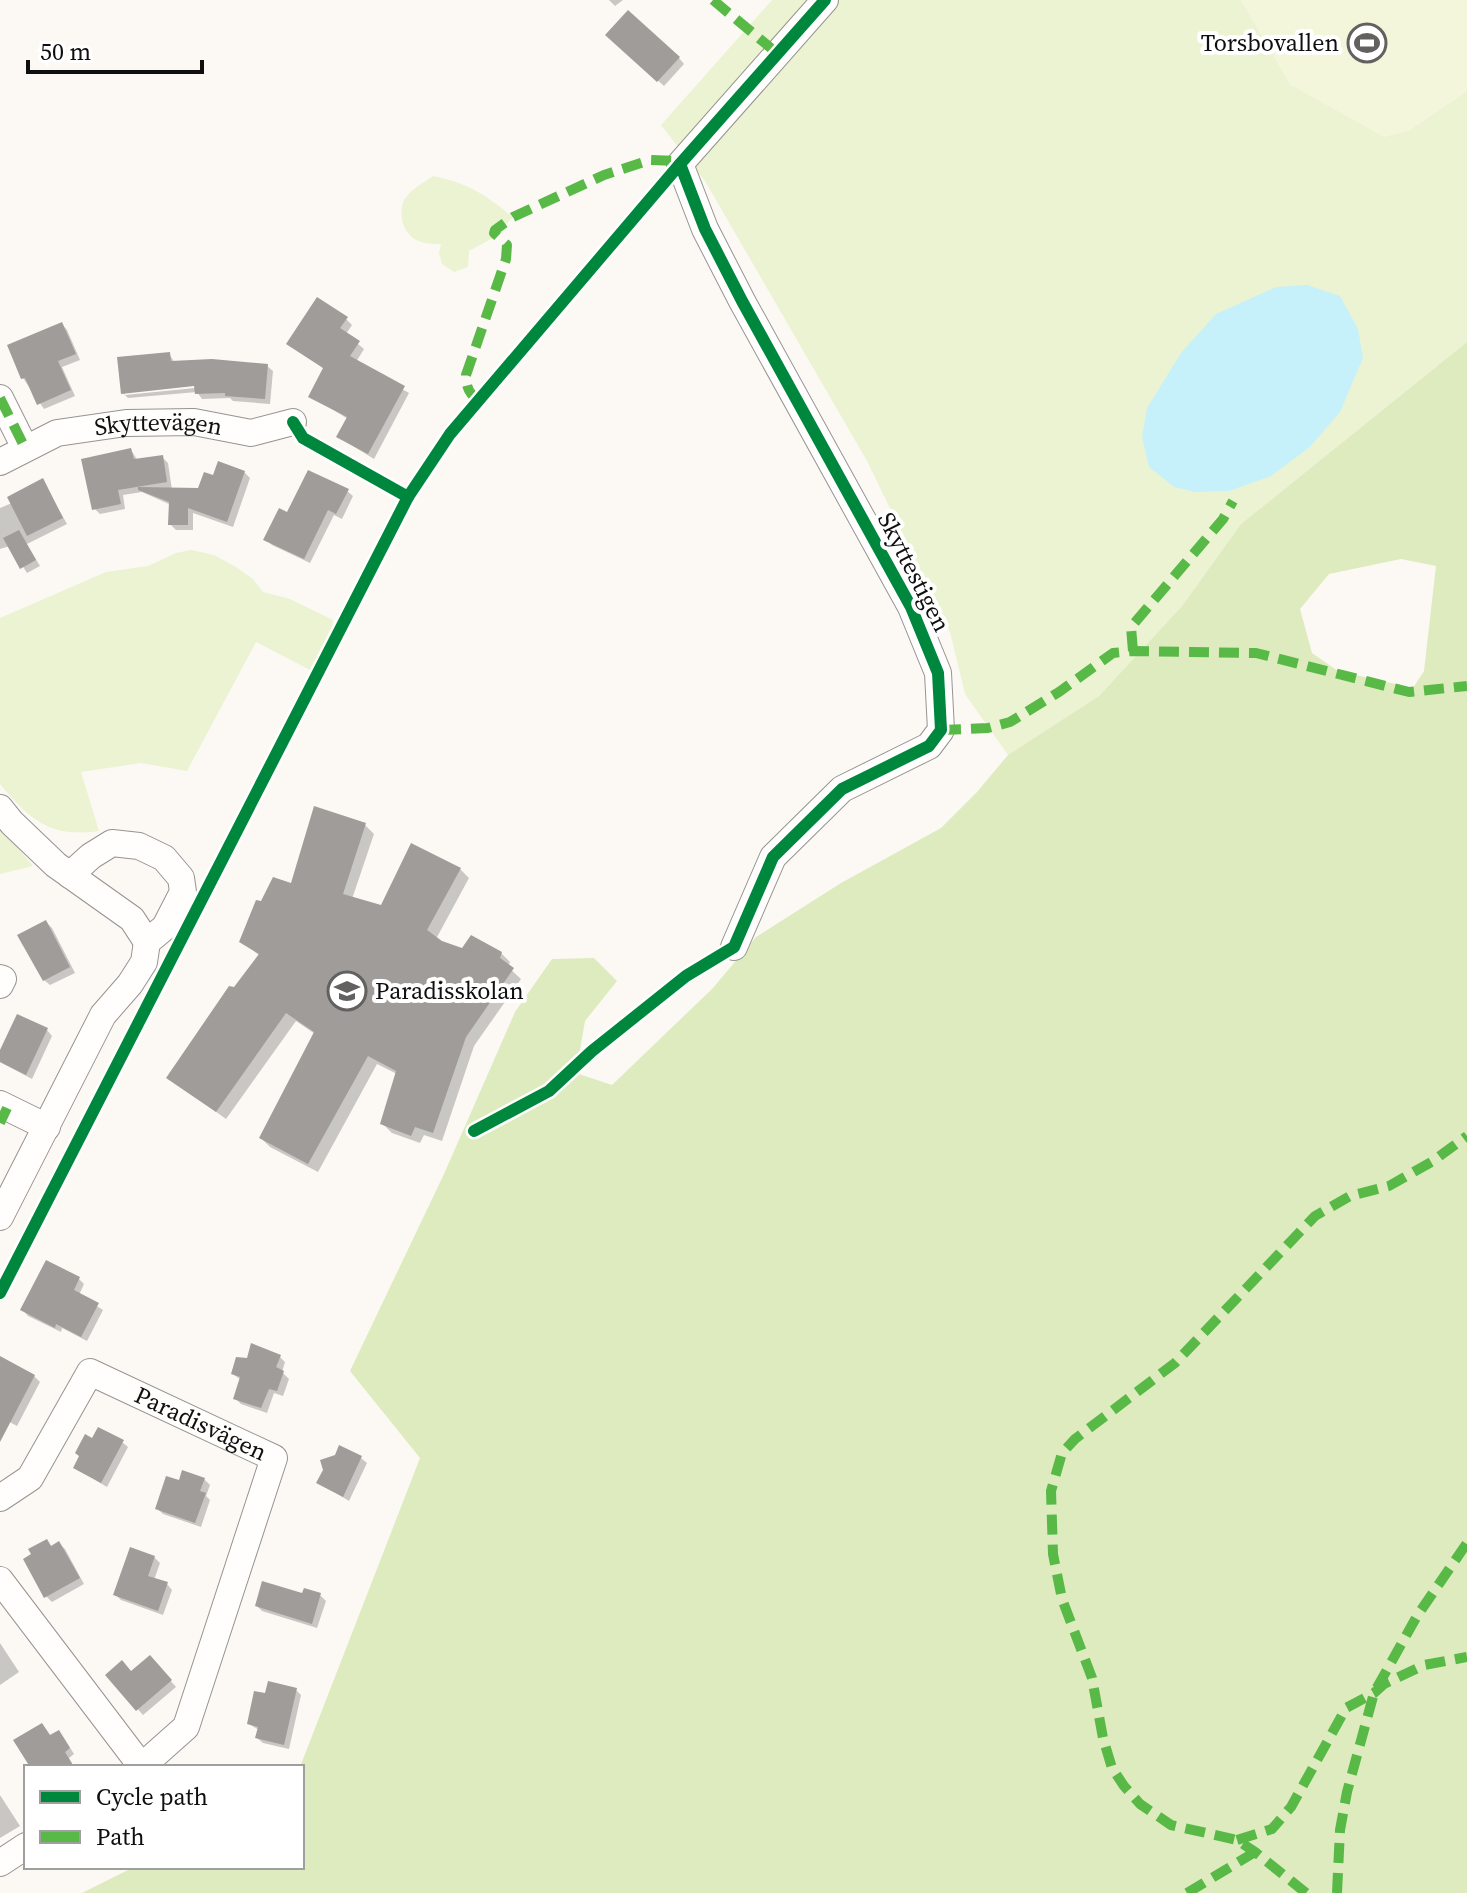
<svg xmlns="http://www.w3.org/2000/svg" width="1467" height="1893" font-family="'Source Serif 4',serif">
<rect width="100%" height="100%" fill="#fcf9f4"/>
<g fill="#ebf3d2">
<path d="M 772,0 L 1241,0 L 1291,85 L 1408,131 L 1467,91 L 1467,342 L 1241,524 L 1182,606 L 1099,696 L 1008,755 L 965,694 L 950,632 L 867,461 L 705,181 L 661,125 Z"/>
<path d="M 433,176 C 470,184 484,194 513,217 L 495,237 L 469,251 L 468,267 L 454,272 L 442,264 L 439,253 L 441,244 C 422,244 407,241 402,220 C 401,211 401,203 407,196 C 413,188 425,182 433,176 Z"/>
<path d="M 191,550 L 214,555 L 236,567 L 253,579 L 263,592 L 290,599 L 333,620 L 332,631 L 312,671 L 256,642 L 187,771 L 141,763 L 81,772 L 99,831 C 50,838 30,820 0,784 L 0,618 L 106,572 L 148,566 L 176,553 Z"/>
<path d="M 0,827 L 33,866 L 0,874 Z"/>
</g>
<path fill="#ddebbf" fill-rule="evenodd" d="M 1467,342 L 1467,1893 L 82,1893 L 134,1867 L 302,1867 L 300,1767 L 420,1458 L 350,1371 L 444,1174 L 515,1012 L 552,959 L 594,958 L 617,981 L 585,1021 L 576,1073 L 612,1085 L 712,989 L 756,937 L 841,883 L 941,828 L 977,792 L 1008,755 L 1099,696 L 1182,606 L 1241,524 ZM 1401,559 L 1436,566 L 1424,671 L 1413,688 L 1338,671 L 1312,653 L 1300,609 L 1329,574 Z"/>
<path fill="#f4f6dc" d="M 1241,0 L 1467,0 L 1467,91 L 1408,131 L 1384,137 L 1291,85 Z"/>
<path fill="#c7f1fa" d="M 1307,285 L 1340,296 L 1358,329 L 1363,358 L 1340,412 L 1310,447 L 1271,476 L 1229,491 L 1195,492 L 1174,487 L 1149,467 L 1142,437 L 1147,408 L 1181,353 L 1216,314 L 1276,287 Z"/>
<g fill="#0003">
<path d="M 609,0 L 623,0 L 615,6 Z"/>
<path d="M 608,35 L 679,58 L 684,64 L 664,86 Z"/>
<path d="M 346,319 L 352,325 L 346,334 L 364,349 L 356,362 L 409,393 L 374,459 L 338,437 L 348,419 L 311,396 L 325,369 L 289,344 Z"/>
<path d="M 62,324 L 67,330 L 80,360 L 62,367 L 75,396 L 44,409 L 23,378 Z"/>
<path d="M 169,354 L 175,363 L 267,366 L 273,371 L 270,404 L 233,401 L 230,398 L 202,399 L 197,392 L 128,398 L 125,395 L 205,387 L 204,383 L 125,391 L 125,395 L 123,393 Z"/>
<path d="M 131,450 L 138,461 L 162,457 L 168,463 L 172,490 L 200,490 L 214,477 L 244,472 L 250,478 L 233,527 L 193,513 L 193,530 L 176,530 L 170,524 L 171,505 L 142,492 L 123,495 L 125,509 L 100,514 L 94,508 Z"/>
<path d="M 43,481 L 67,524 L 27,544 L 40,566 L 27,573 L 10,546 L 0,549 L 0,508 L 12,503 Z"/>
<path d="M 347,491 L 353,496 L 342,519 L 334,515 L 310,563 L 272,545 L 266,539 L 288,515 Z"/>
<path d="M 365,825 L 374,834 L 352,899 L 382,907 L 460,869 L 469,878 L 436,939 L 463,951 L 501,953 L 510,962 L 508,967 L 521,979 L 474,1046 L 442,1141 L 424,1135 L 420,1143 L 392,1133 L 383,1124 L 397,1074 L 377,1064 L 318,1172 L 270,1147 L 261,1138 L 315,1034 L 296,1021 L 226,1119 L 169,1078 L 260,956 L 241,941 L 262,903 L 292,885 Z"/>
<path d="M 46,922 L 52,928 L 75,973 L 50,985 L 44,980 Z"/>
<path d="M 47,1030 L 52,1036 L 32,1079 L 0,1062 L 0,1055 Z"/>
<path d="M 79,1279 L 84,1284 L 79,1295 L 103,1310 L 87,1341 L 62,1328 L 61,1332 L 28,1316 L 23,1310 Z"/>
<path d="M 280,1357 L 285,1362 L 282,1372 L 289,1379 L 283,1396 L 274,1393 L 267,1413 L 241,1404 L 235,1398 L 241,1380 L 233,1374 Z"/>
<path d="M 0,1364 L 34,1376 L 40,1382 L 17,1426 L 0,1417 Z"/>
<path d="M 93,1441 L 122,1442 L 128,1447 L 107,1487 L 75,1468 Z"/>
<path d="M 361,1458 L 367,1463 L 349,1501 L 318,1482 Z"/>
<path d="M 204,1479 L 210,1485 L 206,1496 L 210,1500 L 201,1527 L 163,1514 L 157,1508 L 180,1482 Z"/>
<path d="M 47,1542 L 52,1547 L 59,1543 L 65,1549 L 84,1584 L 52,1602 L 46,1596 Z"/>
<path d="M 154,1557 L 160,1563 L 154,1580 L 167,1584 L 172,1590 L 163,1615 L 121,1600 L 115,1594 Z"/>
<path d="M 320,1595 L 326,1601 L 317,1628 L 262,1611 L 257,1606 Z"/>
<path d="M 0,1643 L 19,1672 L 0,1685 Z"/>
<path d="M 155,1663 L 176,1687 L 143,1715 L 107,1675 L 132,1674 Z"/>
<path d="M 296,1690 L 301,1695 L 289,1749 L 263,1743 L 257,1738 L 259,1730 L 249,1724 L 266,1695 Z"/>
<path d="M 42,1725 L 51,1737 L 58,1732 L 64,1738 L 74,1754 L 69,1758 L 74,1767 L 32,1767 Z"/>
<path d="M 0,1795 L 20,1826 L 0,1838 Z"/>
</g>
<g fill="#a09c99">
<path d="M 628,10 L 680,57 L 657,82 L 605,35 Z"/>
<path d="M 317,297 L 348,317 L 340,328 L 360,341 L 350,356 L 405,386 L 368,454 L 336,437 L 347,417 L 308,397 L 323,368 L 286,344 Z"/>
<path d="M 62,322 L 76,354 L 58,361 L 71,390 L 37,405 L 25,378 L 21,379 L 7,345 Z"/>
<path d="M 170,352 L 171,361 L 212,359 L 268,364 L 265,399 L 225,396 L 225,393 L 195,394 L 194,386 L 121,394 L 117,357 Z"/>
<path d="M 131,448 L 134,459 L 163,455 L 167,482 L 118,490 L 121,504 L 92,510 L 81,459 Z"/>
<path d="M 218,461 L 245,471 L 227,522 L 188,508 L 188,525 L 168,525 L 169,502 L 138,490 L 138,487 L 198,488 L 204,472 L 213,475 Z"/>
<path d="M 308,470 L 349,489 L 336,514 L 328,510 L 304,559 L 263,540 L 279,508 L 287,512 Z"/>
<path d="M 43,478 L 63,518 L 27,536 L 7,497 Z"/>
<path d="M 19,530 L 36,560 L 20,569 L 3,538 Z"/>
<path d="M 314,806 L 366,823 L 343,894 L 381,905 L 411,843 L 461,868 L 427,930 L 442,941 L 462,948 L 471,935 L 502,952 L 500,958 L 514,968 L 466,1037 L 433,1133 L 415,1127 L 411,1136 L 380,1124 L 396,1071 L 368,1056 L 308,1164 L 259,1138 L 314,1032 L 286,1013 L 216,1112 L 166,1078 L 229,986 L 234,987 L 259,954 L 239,942 L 256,900 L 261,901 L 273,877 L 291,883 Z"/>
<path d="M 46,920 L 70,967 L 43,981 L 17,935 Z"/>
<path d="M 17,1014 L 48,1028 L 26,1075 L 0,1062 L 0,1050 Z"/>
<path d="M 46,1260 L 80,1277 L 74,1290 L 99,1303 L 81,1337 L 56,1324 L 55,1328 L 20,1310 Z"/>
<path d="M 251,1343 L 281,1355 L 276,1367 L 284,1371 L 277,1391 L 269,1389 L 261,1408 L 233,1399 L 240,1377 L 231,1374 L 236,1357 L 247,1358 Z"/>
<path d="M 0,1356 L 35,1375 L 0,1442 Z"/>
<path d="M 98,1427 L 124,1440 L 101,1483 L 73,1468 L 79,1456 L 75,1453 L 85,1434 L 92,1438 Z"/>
<path d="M 339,1445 L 362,1456 L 343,1497 L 316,1483 L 323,1470 L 320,1460 L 335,1455 Z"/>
<path d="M 182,1470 L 205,1478 L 200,1491 L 206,1493 L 195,1523 L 155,1509 L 166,1476 L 179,1480 Z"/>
<path d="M 47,1539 L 51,1546 L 59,1541 L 80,1578 L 44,1598 L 23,1559 L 31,1554 L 28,1549 Z"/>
<path d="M 130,1547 L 155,1556 L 148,1576 L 168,1582 L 158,1611 L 113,1595 Z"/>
<path d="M 262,1581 L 302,1593 L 304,1588 L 321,1593 L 312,1624 L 255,1606 Z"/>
<path d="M 150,1655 L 172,1680 L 136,1711 L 105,1675 L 122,1660 L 131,1671 Z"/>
<path d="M 268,1681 L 297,1688 L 284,1745 L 255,1738 L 258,1727 L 247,1724 L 254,1691 L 265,1693 Z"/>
<path d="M 42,1723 L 50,1735 L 59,1730 L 70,1748 L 65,1752 L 74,1767 L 30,1767 L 13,1740 Z"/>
</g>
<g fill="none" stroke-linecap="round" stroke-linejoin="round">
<g stroke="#969492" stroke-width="28">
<g id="minor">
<path d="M 0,398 L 25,448"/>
<path id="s1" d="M 0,462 L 57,433 L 126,423 L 194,422 L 251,433 L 293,422"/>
<path d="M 0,808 L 12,823 L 56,865 L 132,919 L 147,942"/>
<path d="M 734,947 L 773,857 L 842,789 L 929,746 L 941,730 L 938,673 L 911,607 L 742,301 L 705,229 L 680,164 L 825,0"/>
<path d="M 0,978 L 3,979 L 0,985"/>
<path d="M 0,1104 L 47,1127"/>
<path d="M 0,1217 L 103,1015 L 130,984 L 144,962 L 147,942 L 165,927 L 183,892 L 181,878 L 164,858 L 139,846 L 112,843 L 91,856 L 70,875"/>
<path id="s2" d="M 0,1498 L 30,1478 L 90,1372 L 274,1458 L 186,1727 L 141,1767"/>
<path d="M 0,1580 L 142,1767"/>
<path d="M 0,1863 L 26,1846"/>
</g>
</g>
<use href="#minor" stroke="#fffefd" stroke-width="26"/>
<g stroke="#58b947" stroke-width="10" stroke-dasharray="20 10" stroke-linecap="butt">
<path d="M 713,0 L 778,54"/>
<path d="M 0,398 L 25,448"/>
<path d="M 479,401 C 469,394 466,387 466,375 L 506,259 L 507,245 L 494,233 L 495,230 L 513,217 L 604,175 L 650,160 L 676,161 L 680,164 L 677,168"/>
<path d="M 1133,651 L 1131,627 L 1223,519 L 1233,501"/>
<path d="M 941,730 L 988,728 L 1010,722 L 1059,692 L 1113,653 L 1133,651 L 1256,653 L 1409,692 L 1467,686"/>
<path d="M 0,1123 L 7,1108"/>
<path d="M 1237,1840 L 1272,1829 L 1291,1807 L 1346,1708 L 1374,1693 L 1384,1684 L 1424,1665 L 1467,1657"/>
<path d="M 1187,1893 L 1255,1852"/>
<path d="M 1306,1893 L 1255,1852 L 1237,1840 L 1171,1825 L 1140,1804 L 1124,1786 L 1112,1768 L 1103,1738 L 1092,1678 L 1062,1599 L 1053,1554 L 1051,1491 L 1062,1453 L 1075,1439 L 1175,1363 L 1315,1216 L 1350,1196 L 1389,1186 L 1433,1161 L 1467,1136"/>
<path d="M 1337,1893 L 1340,1830 L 1347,1792 L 1374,1693 L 1417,1616 L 1467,1543"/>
</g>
<g stroke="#fff" stroke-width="17">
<g id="cycleway">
<path d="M 293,422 L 303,438 L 408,497"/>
<path d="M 474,1131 L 549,1091 L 592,1051 L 686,976 L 734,947 L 773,857 L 842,789 L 929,746 L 941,730 L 938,673 L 911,607 L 742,301 L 705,229 L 680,164"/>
<path d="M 0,1293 L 408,497 L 450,434 L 680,164 L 825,0"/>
</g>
</g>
<use href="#cycleway" stroke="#00873e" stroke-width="12"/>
</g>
<defs>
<g id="stadium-ring" transform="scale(2)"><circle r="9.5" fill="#fff" stroke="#62615f" stroke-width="1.5"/><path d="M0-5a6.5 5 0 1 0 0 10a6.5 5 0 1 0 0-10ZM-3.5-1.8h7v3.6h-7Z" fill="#62615f"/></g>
<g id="school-ring" transform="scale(2)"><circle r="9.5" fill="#fff" stroke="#62615f" stroke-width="1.5"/><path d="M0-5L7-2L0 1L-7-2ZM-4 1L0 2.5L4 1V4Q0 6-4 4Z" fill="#62615f"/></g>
</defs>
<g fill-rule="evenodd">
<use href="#stadium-ring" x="1367" y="43"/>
<use href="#school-ring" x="347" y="991"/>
</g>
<g text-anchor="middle" stroke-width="8" stroke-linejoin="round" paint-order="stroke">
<g font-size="24" fill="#0f0f0f" stroke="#fff" text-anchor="end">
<text x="1339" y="51">Torsbovallen</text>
<text x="375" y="999" text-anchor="start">Paradisskolan</text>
</g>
<g font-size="24" fill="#0f0f0f" stroke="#fff">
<text dy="8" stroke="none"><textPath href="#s1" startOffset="166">Skyttevägen</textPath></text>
<text transform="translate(914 572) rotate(63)" y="8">Skyttestigen</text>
<text dy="8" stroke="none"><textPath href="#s2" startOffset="280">Paradisvägen</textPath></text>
</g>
</g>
<rect x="24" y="1765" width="280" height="104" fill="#ffffff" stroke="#9f9f9f" stroke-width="2"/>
<rect x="40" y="1791" width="40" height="12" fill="#00873e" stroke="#9f9f9f" stroke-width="2"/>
<text x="96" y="1805" font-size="24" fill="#0f0f0f">Cycle path</text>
<rect x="40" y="1831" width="40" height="12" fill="#58b947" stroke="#9f9f9f" stroke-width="2"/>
<text x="96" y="1845" font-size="24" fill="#0f0f0f">Path</text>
<path d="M28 60v12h174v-12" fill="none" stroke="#0f0f0f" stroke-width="4"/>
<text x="40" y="60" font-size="24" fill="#0f0f0f" stroke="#ffffff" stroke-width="6" paint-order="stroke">50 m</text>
</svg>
